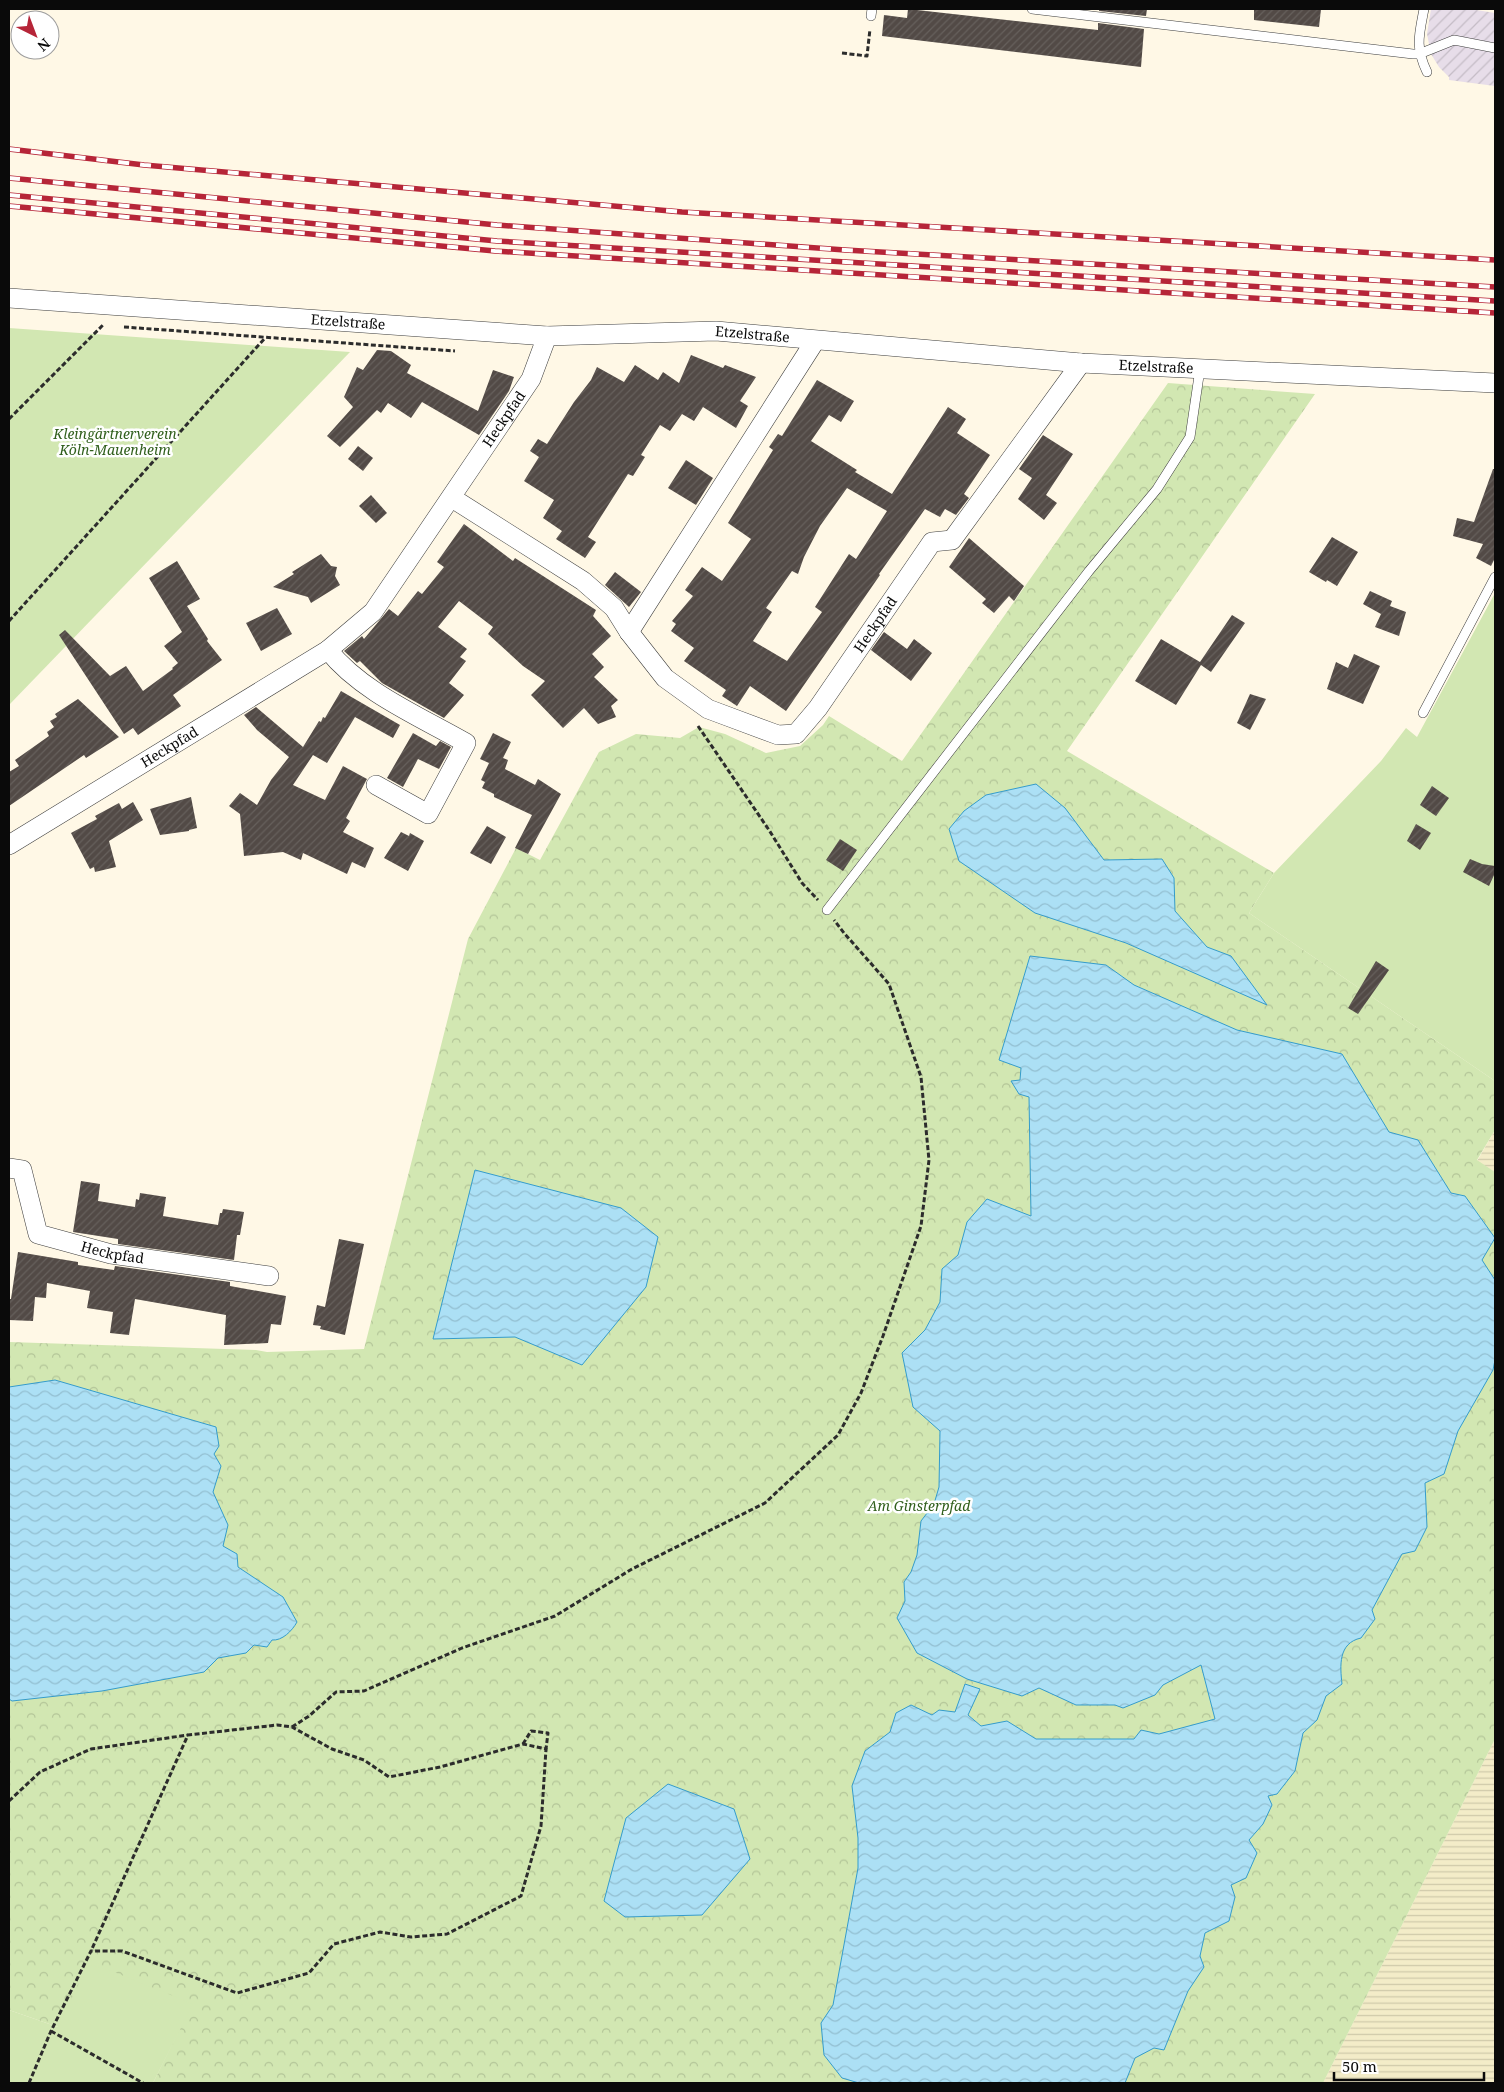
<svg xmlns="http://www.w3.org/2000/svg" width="1504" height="2092" font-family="'Noto Serif',serif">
<defs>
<pattern id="industrial-furrows" width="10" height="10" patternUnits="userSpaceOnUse" patternTransform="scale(1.25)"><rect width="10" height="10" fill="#e7dde9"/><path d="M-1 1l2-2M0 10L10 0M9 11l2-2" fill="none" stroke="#c5bcc6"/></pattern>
<pattern id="farmland-rules" width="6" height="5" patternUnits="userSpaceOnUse" patternTransform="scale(1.25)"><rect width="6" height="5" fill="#f3ecc8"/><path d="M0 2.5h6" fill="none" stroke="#cfc9aa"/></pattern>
<pattern id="park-crowns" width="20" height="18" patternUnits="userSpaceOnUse" patternTransform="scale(1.25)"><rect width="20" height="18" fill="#d2e7b2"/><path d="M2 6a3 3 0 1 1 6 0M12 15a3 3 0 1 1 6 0" fill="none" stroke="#b3c598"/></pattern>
<pattern id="water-waves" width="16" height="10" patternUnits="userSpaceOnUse" patternTransform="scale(1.25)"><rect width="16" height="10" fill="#ace0f5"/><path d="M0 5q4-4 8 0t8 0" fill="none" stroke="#93bfd1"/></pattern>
<pattern id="building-hatch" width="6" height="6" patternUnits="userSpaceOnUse" patternTransform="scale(1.25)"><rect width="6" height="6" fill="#524a46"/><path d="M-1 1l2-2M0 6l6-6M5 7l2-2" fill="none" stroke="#66605c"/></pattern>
</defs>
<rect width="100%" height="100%" fill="#fff8e6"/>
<path fill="url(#industrial-furrows)" d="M 1431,9 L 1470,9 L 1495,13 L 1495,86 L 1449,80 L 1449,77 L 1439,67 L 1431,54 L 1427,34 Z"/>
<g fill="url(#farmland-rules)">
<path d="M 1495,1130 L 1495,1172 L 1477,1161 Z"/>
<path d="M 1495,1739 L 1495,2083 L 1323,2083 Z"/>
</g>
<path fill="url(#park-crowns)" d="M 1168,383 L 1315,394 L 1067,751 L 1274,873 L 1249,913 L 1495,1081 L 1495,1130 L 1477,1160 L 1495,1172 L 1495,1739 L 1323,2083 L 153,2083 L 192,2004 L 58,2027 L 9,2010 L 9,1342 L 256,1350 L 267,1352 L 364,1349 L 468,939 L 516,848 L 540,860 L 599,752 L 636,734 L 680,738 L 699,727 L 725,734 L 766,753 L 800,746 L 823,725 L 829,716 L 902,761 Z"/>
<g fill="#d2e7b2">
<path d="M 9,328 L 350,352 L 9,705 Z"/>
<path d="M 1495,593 L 1495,1081 L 1249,913 L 1274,873 L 1381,761 L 1406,728 L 1417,737 Z"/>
<path d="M 88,1964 L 109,1970 L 193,2004 L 153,2083 L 9,2083 L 9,2010 L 58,2027 Z"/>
</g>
<g fill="url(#water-waves)" stroke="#359ccb">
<path d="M 1036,784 L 1065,808 L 1104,860 L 1162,859 L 1174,878 L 1175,911 L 1207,947 L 1231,956 L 1267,1005 L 1126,943 L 1035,913 L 959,861 L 949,829 L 964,811 L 986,795 Z"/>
<path d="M 1030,956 L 1106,965 L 1134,985 L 1237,1030 L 1342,1054 L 1389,1132 L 1418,1140 L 1451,1193 L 1465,1196 L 1495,1238 L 1482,1260 L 1495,1280 L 1495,1360 L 1493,1370 L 1458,1431 L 1444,1474 L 1425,1483 L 1427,1527 L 1415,1551 L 1402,1554 L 1372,1610 L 1375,1619 L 1361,1638 C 1338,1643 1340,1666 1342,1684 L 1326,1696 L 1317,1720 L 1303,1733 L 1295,1771 L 1277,1794 L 1268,1796 L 1272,1805 L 1263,1824 L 1249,1840 L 1257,1853 L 1246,1878 L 1231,1885 L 1235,1897 L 1229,1921 L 1205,1933 L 1200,1956 L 1204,1967 L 1188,1991 L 1164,2050 L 1154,2048 L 1135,2058 L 1125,2083 L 859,2083 L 842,2078 L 824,2055 L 821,2023 L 833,2005 L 858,1868 L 858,1838 L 852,1786 L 865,1751 L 890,1732 L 896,1713 L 911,1705 L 932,1715 L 939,1710 L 955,1712 L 965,1684 L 980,1689 L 968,1715 L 981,1726 L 1007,1721 L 1036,1739 L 1134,1739 L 1141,1730 L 1159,1734 L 1215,1719 L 1201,1665 L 1163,1685 L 1155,1695 L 1123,1708 L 1115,1705 L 1076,1705 L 1039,1688 L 1022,1696 L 967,1679 L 917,1653 L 897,1618 L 905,1601 L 904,1582 L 911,1572 L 917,1555 L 921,1521 L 934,1504 L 939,1487 L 940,1431 L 913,1407 L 902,1353 L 925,1330 L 940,1302 L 942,1269 L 958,1255 L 967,1222 L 987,1199 L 1031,1216 L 1029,1097 L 1019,1094 L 1011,1081 L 1020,1080 L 1021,1068 L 999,1060 Z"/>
<path d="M 475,1170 L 621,1208 L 658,1237 L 646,1287 L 582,1365 L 515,1337 L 433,1339 Z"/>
<path d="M 55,1380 L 216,1427 L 219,1446 L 214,1454 L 221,1466 L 213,1492 L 228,1525 L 223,1546 L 237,1554 L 238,1567 L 283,1597 L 297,1622 C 292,1631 282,1641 272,1640 L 267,1647 L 254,1645 L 246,1653 L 218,1658 L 204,1672 L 102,1691 L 12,1701 L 9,1699 L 9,1387 Z"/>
<path d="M 668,1784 L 734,1809 L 750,1859 L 702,1915 L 625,1917 L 604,1901 L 626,1818 Z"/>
</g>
<g fill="url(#building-hatch)" fill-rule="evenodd">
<path d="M 908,9 L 1098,30 L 1098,23 L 1144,29 L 1141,67 L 882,36 L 884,15 L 907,18 Z"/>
<path d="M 1099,9 L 1147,9 L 1146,16 L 1099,11 Z"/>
<path d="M 1254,9 L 1321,9 L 1319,27 L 1254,20 Z"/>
<path d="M 377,350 L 391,351 L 411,365 L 407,373 L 478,411 L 493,370 L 514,377 L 509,391 L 479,435 L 422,402 L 411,418 L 388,403 L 381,413 L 377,410 L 340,447 L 327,436 L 353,407 L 344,397 L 357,367 L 363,370 Z"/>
<path d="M 691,355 L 723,368 L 725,365 L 756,377 L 740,401 L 748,406 L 736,428 L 703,407 L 694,421 L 682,414 L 670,431 L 660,425 L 641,455 L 645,457 L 633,476 L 628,474 L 588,537 L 596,542 L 585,558 L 556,539 L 562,531 L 543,518 L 554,500 L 524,481 L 539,457 L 530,451 L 538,439 L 547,444 L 574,402 L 591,380 L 597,367 L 624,382 L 635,365 L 658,380 L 663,372 L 679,383 Z"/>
<path d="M 817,380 L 854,401 L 841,422 L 829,415 L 811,441 L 857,470 L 855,472 L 892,494 L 948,407 L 966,419 L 957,433 L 990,455 L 964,494 L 969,498 L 956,515 L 945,509 L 940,517 L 925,509 L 879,574 L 880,575 L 786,711 L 750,686 L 737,706 L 722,696 L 726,690 L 684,661 L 694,648 L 671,631 L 676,624 L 672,621 L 693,596 L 685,590 L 702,567 L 722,581 L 751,539 L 728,523 L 773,450 L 769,447 L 778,434 L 782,436 ZM 847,488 L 887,511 L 856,559 L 849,554 L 815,607 L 822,612 L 787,661 L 753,641 L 772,612 L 766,608 L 792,571 L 798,574 L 804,557 L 820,526 Z"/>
<path d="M 1043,435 L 1073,454 L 1046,495 L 1057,503 L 1044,520 L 1018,499 L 1032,478 L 1019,469 Z"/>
<path d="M 358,446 L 373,458 L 363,471 L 348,459 Z"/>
<path d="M 686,460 L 713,478 L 696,505 L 668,488 Z"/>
<path d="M 1493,469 L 1495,469 L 1495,558 L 1491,566 L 1476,558 L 1483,544 L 1453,536 L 1457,518 L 1474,522 Z"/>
<path d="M 371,495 L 387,513 L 376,523 L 359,506 Z"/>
<path d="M 464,524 L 513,561 L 515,558 L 596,610 L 593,616 L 611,636 L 592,654 L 604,667 L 594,677 L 618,700 L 611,706 L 616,717 L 598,724 L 584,708 L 563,728 L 531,695 L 545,681 L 523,666 L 488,634 L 493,627 L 459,601 L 438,627 L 467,649 L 460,657 L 466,661 L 449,683 L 464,695 L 444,718 L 382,683 L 360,661 L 357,663 L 344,651 L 362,636 L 364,639 L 389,609 L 398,616 L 418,591 L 422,594 L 444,567 L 437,562 Z"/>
<path d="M 1332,537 L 1358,552 L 1337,586 L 1327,580 L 1326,582 L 1309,572 Z"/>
<path d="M 969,538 L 1024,586 L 1014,601 L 1009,596 L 994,613 L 982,603 L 986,599 L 949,567 Z"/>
<path d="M 321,554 L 331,566 L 337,567 L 335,576 L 340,585 L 311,603 L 308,597 L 273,587 L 294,574 L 292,572 Z"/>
<path d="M 177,561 L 200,599 L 187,606 L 208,639 L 207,641 L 222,660 L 173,695 L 181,706 L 138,735 L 133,728 L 124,734 L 59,635 L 65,630 L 110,676 L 126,666 L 143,691 L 173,669 L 172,668 L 178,663 L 164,646 L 182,632 L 149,578 Z"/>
<path d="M 615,572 L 641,592 L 629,607 L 605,585 Z"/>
<path d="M 1370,591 L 1392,601 L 1390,606 L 1406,612 L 1399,636 L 1375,627 L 1381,614 L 1363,604 Z"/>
<path d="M 277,608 L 292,634 L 261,651 L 246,623 Z"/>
<path d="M 1232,615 L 1245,623 L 1211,672 L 1201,665 L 1176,705 L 1135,681 L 1161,639 L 1200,662 Z"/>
<path d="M 884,632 L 907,649 L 914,639 L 932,653 L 911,681 L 871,650 Z"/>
<path d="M 1354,654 L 1380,666 L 1363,704 L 1327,689 L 1336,662 L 1348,668 Z"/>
<path d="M 341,691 L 400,725 L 393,738 L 355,717 L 327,763 L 313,755 L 293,785 L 325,800 L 343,766 L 367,779 L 346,818 L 350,821 L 343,832 L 374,848 L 365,868 L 352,862 L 347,874 L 303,853 L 301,860 L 283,852 L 244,856 L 240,814 L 229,806 L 240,793 L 257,805 L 271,780 L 289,757 L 257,730 L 244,715 L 256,707 L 303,747 L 319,721 L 321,722 L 323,717 L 325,718 Z"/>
<path d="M 1250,694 L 1266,699 L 1250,730 L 1237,723 Z"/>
<path d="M 78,699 L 119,737 L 86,758 L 84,755 L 9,806 L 9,772 L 19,766 L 15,760 L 49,736 L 47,732 L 54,727 L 50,721 L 57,717 L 55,714 Z"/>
<path d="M 413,733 L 436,746 L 440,741 L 451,747 L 439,769 L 418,759 L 403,787 L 387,778 Z"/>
<path d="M 493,733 L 511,742 L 503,758 L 508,760 L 505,769 L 535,785 L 538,779 L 561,794 L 528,854 L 515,848 L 532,815 L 494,797 L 494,794 L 482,788 L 485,782 L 481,780 L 489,763 L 480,759 Z"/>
<path d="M 1432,786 L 1449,798 L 1436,816 L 1420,805 Z"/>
<path d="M 191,797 L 197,828 L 189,830 L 189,831 L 160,835 L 150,809 Z"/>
<path d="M 133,802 L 143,820 L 109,841 L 116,867 L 95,872 L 94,867 L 90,869 L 71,833 L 97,819 L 95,816 L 119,803 L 122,809 Z"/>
<path d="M 1416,824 L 1431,833 L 1420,850 L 1407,841 Z"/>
<path d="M 487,826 L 506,837 L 491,864 L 470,853 Z"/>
<path d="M 401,832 L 409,836 L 410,833 L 424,841 L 408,871 L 384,858 Z"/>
<path d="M 840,839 L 857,850 L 843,871 L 826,860 Z"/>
<path d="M 1470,859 L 1482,864 L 1495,866 L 1495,873 L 1489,886 L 1463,872 Z"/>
<path d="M 1376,961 L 1389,970 L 1358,1014 L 1348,1008 Z"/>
<path d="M 81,1181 L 100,1184 L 98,1201 L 135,1207 L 136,1199 L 139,1200 L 140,1193 L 166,1197 L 163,1216 L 218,1225 L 220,1213 L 222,1213 L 223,1209 L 244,1212 L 240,1235 L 237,1235 L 234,1260 L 118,1244 L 118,1239 L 73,1232 Z"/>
<path d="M 339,1239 L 364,1244 L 345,1335 L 320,1329 L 321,1326 L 313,1325 L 317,1305 L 325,1307 Z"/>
<path d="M 18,1252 L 78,1262 L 78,1265 L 114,1270 L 115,1266 L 230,1282 L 230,1286 L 286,1296 L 281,1325 L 271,1324 L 268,1343 L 224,1345 L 226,1315 L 135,1299 L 129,1335 L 110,1333 L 113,1312 L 87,1308 L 90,1291 L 47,1283 L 46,1298 L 35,1297 L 33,1321 L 9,1320 L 9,1299 L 11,1299 Z"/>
</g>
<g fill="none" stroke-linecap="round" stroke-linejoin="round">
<g stroke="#3d3d3d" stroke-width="10">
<g id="lane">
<path d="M 1032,9 L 1413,54 L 1419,54 L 1454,40 L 1495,48"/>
<path d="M 1424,9 C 1419,35 1415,47 1427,72"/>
<path d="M 871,16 L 872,9"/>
<path d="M 1423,713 L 1495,577"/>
<path d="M 827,910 L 1089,571 L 1157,489 L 1190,437 L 1200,369"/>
</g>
</g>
<g stroke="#3d3d3d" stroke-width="20">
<g id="street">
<path id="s1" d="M 9,298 L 547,336 L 716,331 L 1081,363 L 1495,383"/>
<path id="s2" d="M 452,498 L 583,581 L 614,608 L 629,632 L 665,678 L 708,709 L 778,735 L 796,734 L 818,708 L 932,542 L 952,540 L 1081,363"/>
<path d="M 629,632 L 815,341"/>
<path d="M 328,650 C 361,692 421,717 466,743 L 428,814 L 376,785"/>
<path id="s3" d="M 9,845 L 328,650 L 373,612 L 531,379 L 547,336"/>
<path id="s4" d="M 9,1168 L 22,1170 L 38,1234 L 111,1254 L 269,1276"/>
</g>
</g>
<g stroke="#2c2c2c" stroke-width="3" stroke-dasharray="5 2.5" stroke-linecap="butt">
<path d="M 842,53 L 867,56 L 870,29"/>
<path d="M 124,327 L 455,351"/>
<path d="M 9,419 L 103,325"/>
<path d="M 9,621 L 265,338"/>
<path d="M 698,726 L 769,830 L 802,883 L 818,900"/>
<path d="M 292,1727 L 309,1716 L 336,1692 L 364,1691 L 462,1648 L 555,1616 L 632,1569 L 765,1503 L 838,1435 L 861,1393 L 883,1336 L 921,1226 L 929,1160 L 921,1077 L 889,984 L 844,933 L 834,920"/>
<path d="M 523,1744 L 531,1731 L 548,1733 L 546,1749"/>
<path d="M 9,1801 L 40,1772 L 91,1749 L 188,1735"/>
<path d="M 51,2031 L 143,2083"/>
<path d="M 29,2083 L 51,2031 L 91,1951 L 122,1951 L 237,1993 L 309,1973 L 334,1944 L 380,1932 L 411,1937 L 447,1934 L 521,1896 L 541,1826 L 546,1749 L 523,1744 L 440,1767 L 389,1777 L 364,1760 L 332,1749 L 292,1727 L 277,1725 L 188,1735 L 91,1951"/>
</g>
<use href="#lane" stroke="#fff" stroke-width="9"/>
<use href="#street" stroke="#fff" stroke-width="19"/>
<g stroke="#b62538" stroke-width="5.5">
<g id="rail">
<path d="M 9,149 L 144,165 L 682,212 L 1495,260"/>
<path d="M 9,178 L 497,225 L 845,250 L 1495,287"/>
<path d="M 9,195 L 497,241 L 1495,301"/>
<path d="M 9,206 L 495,251 L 1495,313"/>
</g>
</g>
<use href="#rail" stroke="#fff" stroke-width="4" stroke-dasharray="11" stroke-linecap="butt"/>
</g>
<g text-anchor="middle" stroke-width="5" stroke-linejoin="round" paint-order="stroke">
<g font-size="14" fill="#0a0a0a" stroke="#fff">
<text dy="5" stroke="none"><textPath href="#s1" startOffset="340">Etzelstraße</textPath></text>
<text dy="5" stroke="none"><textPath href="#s1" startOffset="745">Etzelstraße</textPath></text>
<text dy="5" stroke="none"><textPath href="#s1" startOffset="1150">Etzelstraße</textPath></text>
<text dy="5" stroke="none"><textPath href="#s3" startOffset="666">Heckpfad</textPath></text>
<text dy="5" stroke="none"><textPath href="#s2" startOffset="564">Heckpfad</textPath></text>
<text dy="5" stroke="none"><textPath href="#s3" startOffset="188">Heckpfad</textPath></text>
<text dy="5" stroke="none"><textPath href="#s4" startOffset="156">Heckpfad</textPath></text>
</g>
<g font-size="14" font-style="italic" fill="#305f1c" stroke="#fff">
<text x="115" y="439">Kleingärtnerverein<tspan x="115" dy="16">Köln-Mauenheim</tspan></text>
<text x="919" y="1511">Am Ginsterpfad</text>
</g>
</g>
<rect width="1504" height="2092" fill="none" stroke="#0a0a0a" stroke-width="20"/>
<g transform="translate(35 35) rotate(138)"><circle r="24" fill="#ffffff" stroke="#9d9d9d"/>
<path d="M0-4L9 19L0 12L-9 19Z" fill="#b62538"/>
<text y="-8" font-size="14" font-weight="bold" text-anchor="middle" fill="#0a0a0a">N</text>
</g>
<path d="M1334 2072v8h150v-8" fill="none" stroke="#0a0a0a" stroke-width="2.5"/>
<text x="1342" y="2072" font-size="15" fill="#0a0a0a" stroke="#ffffff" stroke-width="4" paint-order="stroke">50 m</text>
</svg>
